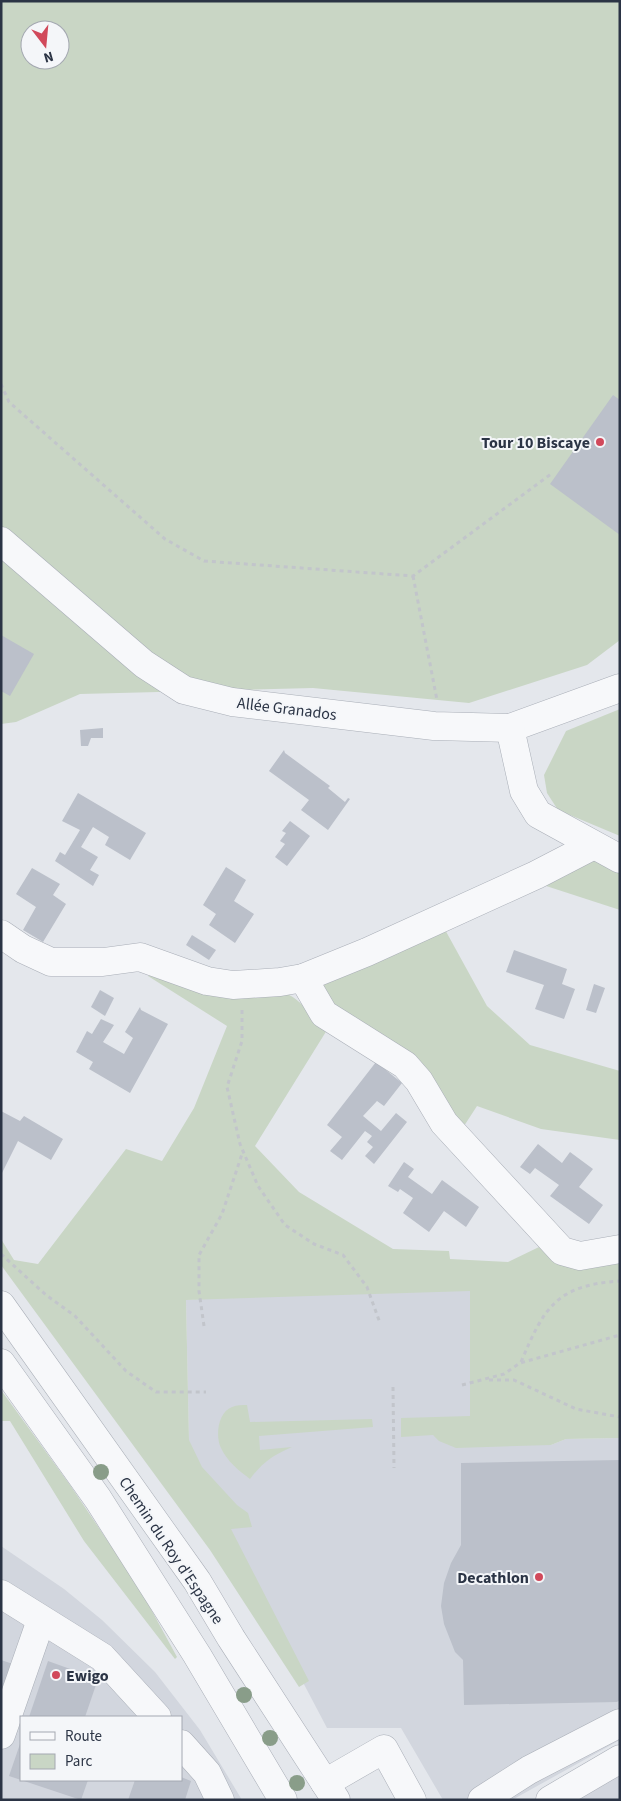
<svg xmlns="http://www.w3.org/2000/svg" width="621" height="1801" font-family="'Source Sans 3',sans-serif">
<rect width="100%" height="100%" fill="#e4e7ec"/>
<g fill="#d2d6de" fill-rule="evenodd">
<path d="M 367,1287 L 470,1291 L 551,1445 L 566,1439 L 620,1438 L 620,1740 L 512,1800 L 443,1800 L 401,1728 L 327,1728 L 194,1475 L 189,1440 L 186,1300 Z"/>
<path d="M 1,1546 L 64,1589 L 102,1620 L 155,1672 L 200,1730 L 242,1800 L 1,1800 ZM 21,1717 L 181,1717 L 181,1780 L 21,1780 Z"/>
<path d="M 620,1775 L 620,1800 L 578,1800 Z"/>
</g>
<g fill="#c9d6c5" fill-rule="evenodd">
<path d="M 1,1 L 620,1 L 620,640 L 587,665 L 469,703 L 313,688 L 80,694 L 16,722 L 1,724 ZM 30,30 L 60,30 L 60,60 L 30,60 Z"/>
<path d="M 620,709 L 620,836 L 558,810 L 547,793 L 544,775 L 566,731 Z"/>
<path d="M 592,857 L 620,871 L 620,910 L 540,884 Z"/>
<path d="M 443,926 L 487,1006 L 530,1045 L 620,1071 L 620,1140 L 541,1129 L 477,1106 L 464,1126 L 438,1092 L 324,1008 L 317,983 Z"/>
<path d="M 153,973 L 285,993 C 300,998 314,1019 327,1030 L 255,1146 L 299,1192 L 393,1249 L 449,1251 L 450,1259 L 508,1262 L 539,1247 L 560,1261 L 620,1256 L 620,1438 L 566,1439 L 551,1445 L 456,1448 L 439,1441 L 433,1435 L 401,1437 L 401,1418 L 470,1416 L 470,1291 L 186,1300 L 189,1440 L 202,1467 L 237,1505 L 248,1513 L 252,1527 L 231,1529 L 309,1681 L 299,1687 L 210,1550 L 1,1265 L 1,1239 L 14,1260 L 38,1264 L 126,1149 L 162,1161 L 194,1108 L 227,1026 L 148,976 Z"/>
<path d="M 1,1390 L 70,1485 L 140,1589 L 177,1657 L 175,1659 L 84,1541 L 10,1421 L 1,1421 Z"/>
<path d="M 247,1405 L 250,1422 L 372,1419 L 373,1427 L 259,1436 L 260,1450 L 292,1447 C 273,1455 262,1463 250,1479 C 238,1470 227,1461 221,1448 C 215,1436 218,1412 232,1407 C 237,1405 242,1405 247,1405 Z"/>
</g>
<g fill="#bbc0ca">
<path d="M 613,395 L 620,400 L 620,535 L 550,484 Z"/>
<path d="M 1,635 L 34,654 L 10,696 L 1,691 Z"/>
<path d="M 103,728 L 103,738 L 91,738 L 88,746 L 81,746 L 80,730 Z"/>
<path d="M 284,750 L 285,753 L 330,786 L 328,788 L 345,802 L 348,798 L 350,799 L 328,830 L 301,810 L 309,800 L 269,771 Z"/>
<path d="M 78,793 L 146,833 L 130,860 L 105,845 L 109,837 L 93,827 L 81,847 L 98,857 L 90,870 L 99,875 L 93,886 L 55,861 L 60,852 L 65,855 L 80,830 L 62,821 Z"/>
<path d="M 290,821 L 310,836 L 287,866 L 275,857 L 285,844 L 280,841 L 286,833 L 282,831 Z"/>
<path d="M 226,867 L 246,880 L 234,901 L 254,914 L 235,943 L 209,925 L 216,914 L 203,905 Z"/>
<path d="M 32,868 L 60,884 L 53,895 L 66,904 L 43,942 L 23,930 L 36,907 L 16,894 Z"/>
<path d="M 192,935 L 216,950 L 209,960 L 186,945 Z"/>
<path d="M 514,950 L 567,969 L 562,984 L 575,989 L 564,1019 L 535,1009 L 544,985 L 506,972 Z"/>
<path d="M 594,984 L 605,988 L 596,1013 L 586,1010 Z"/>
<path d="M 100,990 L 114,998 L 105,1016 L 91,1007 Z"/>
<path d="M 140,1007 L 141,1010 L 168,1024 L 130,1093 L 89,1069 L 93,1062 L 76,1052 L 87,1031 L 92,1034 L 101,1019 L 114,1025 L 103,1042 L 124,1054 L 133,1038 L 125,1032 Z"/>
<path d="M 376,1062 L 402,1083 L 384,1106 L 377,1101 L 363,1116 L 381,1131 L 396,1113 L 407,1122 L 374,1164 L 365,1156 L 373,1147 L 367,1142 L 372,1136 L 365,1131 L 342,1160 L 330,1151 L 342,1137 L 327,1125 Z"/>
<path d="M 1,1111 L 20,1121 L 24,1116 L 63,1139 L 51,1160 L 18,1141 L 1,1175 Z"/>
<path d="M 538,1144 L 562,1163 L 570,1152 L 593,1169 L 579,1187 L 603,1205 L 589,1224 L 550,1196 L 559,1185 L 535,1168 L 530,1174 L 520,1167 Z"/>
<path d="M 404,1162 L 414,1169 L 408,1177 L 432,1194 L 442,1180 L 479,1207 L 466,1227 L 444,1211 L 429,1232 L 403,1213 L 413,1198 L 400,1189 L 398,1192 L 388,1186 Z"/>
<path d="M 620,1460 L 620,1700 L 617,1702 L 464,1705 L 463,1660 L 455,1652 L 444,1624 L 441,1606 L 444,1583 L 451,1563 L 461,1545 L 461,1463 Z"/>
<path d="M 1,1660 L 13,1664 L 1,1699 Z"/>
<path d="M 48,1661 L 98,1679 L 85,1717 L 29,1717 Z"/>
<path d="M 21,1741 L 21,1780 L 88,1780 L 81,1800 L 9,1776 Z"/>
<path d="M 181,1777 L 191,1781 L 185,1800 L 128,1800 L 135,1780 L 181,1780 Z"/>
</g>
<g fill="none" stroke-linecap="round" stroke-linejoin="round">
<g stroke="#a9aeb7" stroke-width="29">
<g id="minor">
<path d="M 1,541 L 144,664 L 184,690 L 232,702 L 434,726 L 510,728 L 620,688"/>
<path d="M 510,728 L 524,791 L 538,814 L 620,859"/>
<path d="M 1,934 L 23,949 L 51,962 L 103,962 L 140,957 L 207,981 L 233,985 L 280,982 L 303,978 L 367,952 L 536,875 L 592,846"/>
<path d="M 303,978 L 324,1014 L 405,1065 L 419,1081 L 444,1123 L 562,1251 L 580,1256 L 620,1249"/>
<path d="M 1,1305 L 197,1581 L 231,1638 L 336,1800"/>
<path d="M 1,1363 L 98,1499 L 197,1655 L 283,1800"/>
<path d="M 1,1594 L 102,1657 L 157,1717"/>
<path d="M 1,1735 L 41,1620"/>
<path d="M 181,1744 L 207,1773 L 220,1800"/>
<path d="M 325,1783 L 384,1749 L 412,1800"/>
<path d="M 482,1800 L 529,1770 L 620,1723"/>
<path d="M 550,1800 L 620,1759"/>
</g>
</g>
<g stroke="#c2c5cb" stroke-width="3" stroke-dasharray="4 4" stroke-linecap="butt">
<path d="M 1,384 L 9,402 L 165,539 L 204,561 L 413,576 L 551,474"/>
<path d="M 413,576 L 437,700"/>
<path d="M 242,1010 L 242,1041 L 227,1087 L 240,1144 L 258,1186 L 285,1225 L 314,1244 L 343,1255 L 367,1287 L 380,1323"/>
<path d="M 1,1254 L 46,1295 L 75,1316 L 126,1371 L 156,1392 L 206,1392"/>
<path d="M 204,1326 L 199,1291 L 199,1255 L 222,1214 L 243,1151"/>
<path d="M 521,1362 C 544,1308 556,1285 620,1281"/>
<path d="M 489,1380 L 514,1380 L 576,1409 L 620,1417"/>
<path d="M 462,1385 L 504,1374 L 520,1363 L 620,1335"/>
<path d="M 393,1387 L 394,1468"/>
</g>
<use href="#minor" stroke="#f7f8fa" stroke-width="28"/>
</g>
<g fill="#899d89">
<circle cx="101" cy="1472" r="8"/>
<circle cx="244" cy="1695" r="8"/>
<circle cx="270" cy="1738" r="8"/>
<circle cx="297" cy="1783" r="8"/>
</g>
<g fill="#d1495b" stroke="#f4f6f9" stroke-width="2">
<circle cx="600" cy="442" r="5"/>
<circle cx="539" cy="1577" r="5"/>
<circle cx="56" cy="1675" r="5"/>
</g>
<g text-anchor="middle" stroke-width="4" stroke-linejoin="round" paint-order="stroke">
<g font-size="16" font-weight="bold" fill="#2b3445" stroke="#f4f6f9" text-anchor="end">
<text x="590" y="448">Tour 10 Biscaye</text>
<text x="529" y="1583">Decathlon</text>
<text x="66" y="1681" text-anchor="start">Ewigo</text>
</g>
<g font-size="16" fill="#2b3445" stroke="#f4f6f9">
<text transform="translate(287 708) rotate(7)" y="6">Allée Granados</text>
<text transform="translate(172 1550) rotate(56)" y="6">Chemin du Roy d'Espagne</text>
</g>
</g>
<rect width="621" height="1801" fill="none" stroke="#2b3445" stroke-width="5"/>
<rect x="20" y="1716" width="162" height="65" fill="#f4f6f9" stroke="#a4a8b1"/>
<rect x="30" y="1732" width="25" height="8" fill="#f7f8fa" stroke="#a4a8b1"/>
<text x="65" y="1741" font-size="15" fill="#2b3445">Route</text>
<rect x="30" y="1754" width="25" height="15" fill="#c9d6c5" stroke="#a4a8b1"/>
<text x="65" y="1766" font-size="15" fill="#2b3445">Parc</text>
<g transform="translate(45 45) rotate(164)"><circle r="24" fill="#f4f6f9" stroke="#a4a8b1"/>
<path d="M0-4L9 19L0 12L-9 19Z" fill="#d1495b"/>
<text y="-8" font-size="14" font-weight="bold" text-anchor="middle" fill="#2b3445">N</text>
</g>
</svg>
